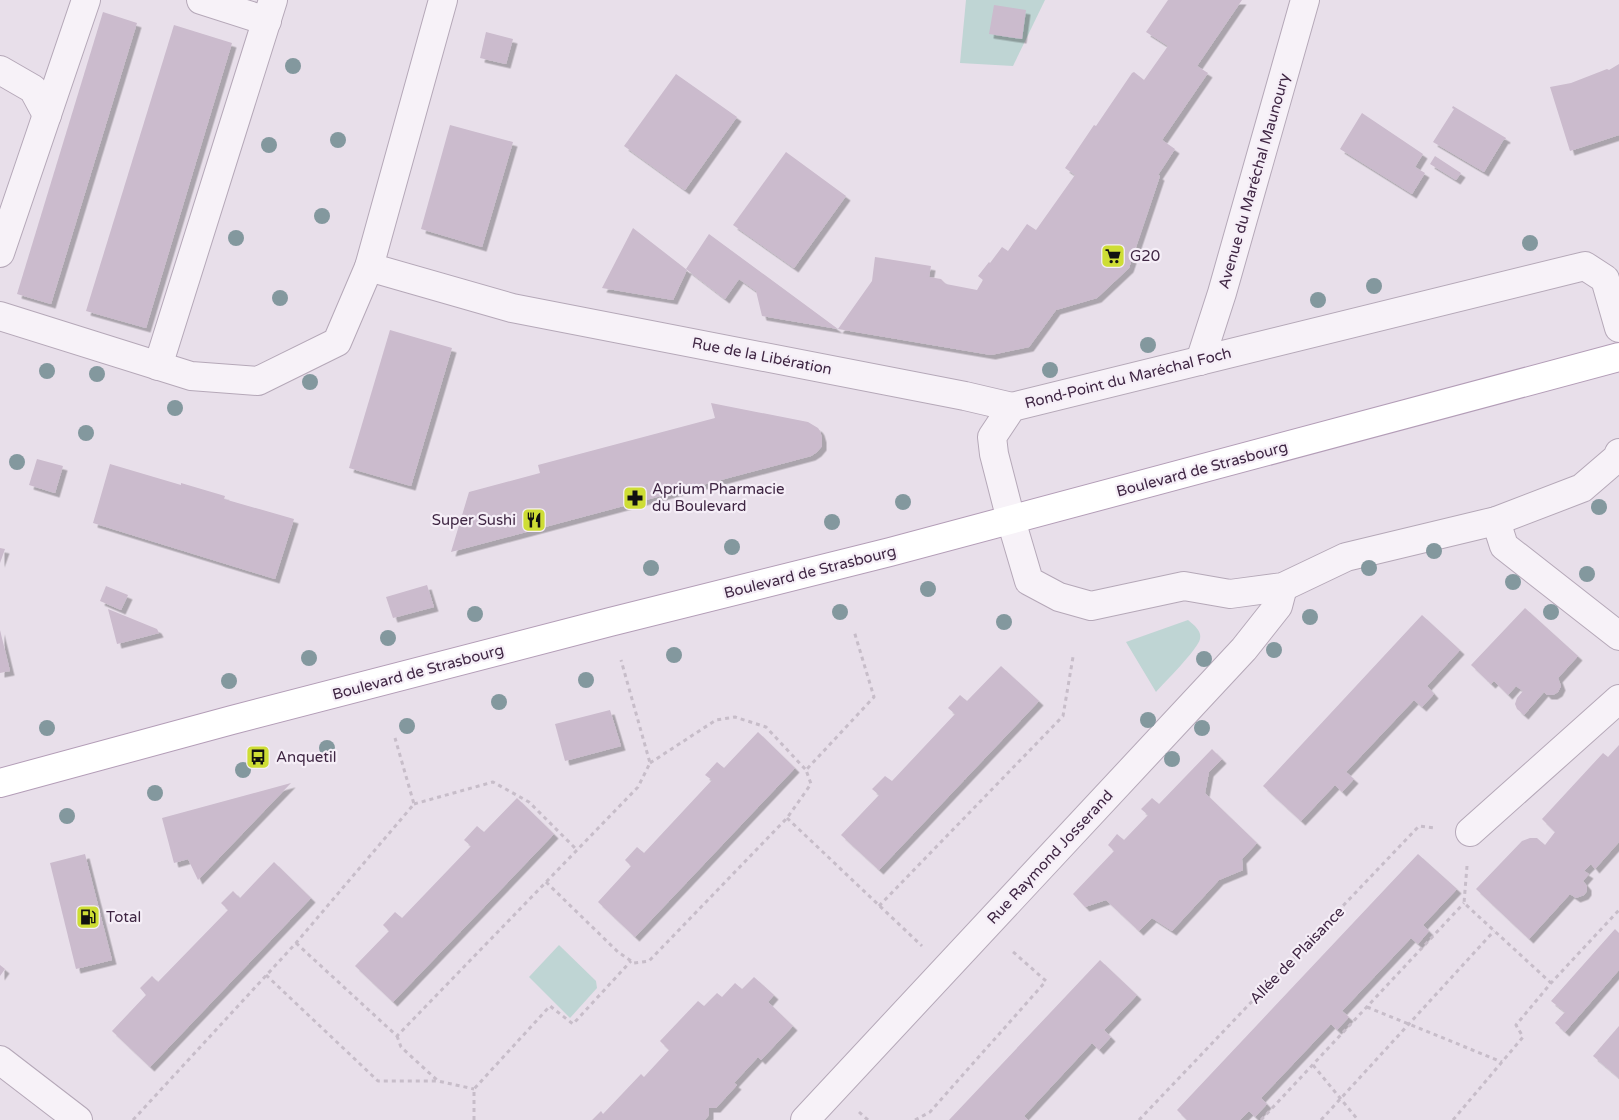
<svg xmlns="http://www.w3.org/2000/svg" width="1619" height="1120" font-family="'Varela Round',sans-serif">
<defs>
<filter id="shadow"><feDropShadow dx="4.5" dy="4.5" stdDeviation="0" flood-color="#0004"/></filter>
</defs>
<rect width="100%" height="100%" fill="#e8dfea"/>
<g fill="#bfd5d4">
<path d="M 966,0 L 1045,0 L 1013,66 L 960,63 Z"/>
<path d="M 1188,620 C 1194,625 1202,631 1200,639 C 1198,649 1164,683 1156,692 L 1126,642 Z"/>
<path d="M 559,945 L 596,981 L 597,988 L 570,1018 L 529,977 Z"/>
</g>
<g fill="#cbbbcd" filter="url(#shadow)">
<path d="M 1168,0 L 1242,0 L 1197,66 L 1208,73 L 1162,140 L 1175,149 L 1158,175 L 1160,176 L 1129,268 L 1097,298 L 1056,310 L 1029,347 L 991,355 L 838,329 L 872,281 L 875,257 L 931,266 L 929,277 L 941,279 L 946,284 L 977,290 L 983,280 L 978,276 L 989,262 L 990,263 L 1002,247 L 1008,251 L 1027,224 L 1036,230 L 1075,175 L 1065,168 L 1094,125 L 1096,126 L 1132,73 L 1134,72 L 1144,80 L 1168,46 L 1146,32 Z"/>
<path d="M 994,5 L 1026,10 L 1022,39 L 989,34 Z"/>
<path d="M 103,12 L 137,23 L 51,304 L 17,294 Z"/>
<path d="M 174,25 L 232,43 L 146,328 L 86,311 Z"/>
<path d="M 486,32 L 513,39 L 506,64 L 480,58 Z"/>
<path d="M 1619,64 L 1619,135 L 1570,151 L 1550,87 L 1571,83 L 1607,69 L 1609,70 Z"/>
<path d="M 676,74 L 737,117 L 685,190 L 624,146 Z"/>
<path d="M 1453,106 L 1506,138 L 1505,140 L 1504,139 L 1484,172 L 1433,142 L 1454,109 L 1452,108 Z"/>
<path d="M 1362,113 L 1423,154 L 1415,167 L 1425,173 L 1412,194 L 1340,149 Z"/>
<path d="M 450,125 L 513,142 L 482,247 L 421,229 Z"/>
<path d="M 786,152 L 846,196 L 794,268 L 733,225 Z"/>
<path d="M 1435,156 L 1461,173 L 1456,180 L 1430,164 Z"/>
<path d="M 633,228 L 687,270 L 673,300 L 602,288 Z"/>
<path d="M 709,234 L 838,329 L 762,316 L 756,291 L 739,279 L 725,299 L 686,269 Z"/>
<path d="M 390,330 L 452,348 L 411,486 L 349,468 Z"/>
<path d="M 711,403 L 808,422 L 818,428 L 820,431 L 822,438 L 822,446 L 817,452 L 811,456 L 451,552 L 469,492 L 540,473 L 538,465 L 715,418 Z"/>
<path d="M 37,459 L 63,466 L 55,493 L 29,485 Z"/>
<path d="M 110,464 L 181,485 L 181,483 L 225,496 L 224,499 L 294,519 L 275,579 L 93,523 Z"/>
<path d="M 0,548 L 5,549 L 0,563 Z"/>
<path d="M 427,585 L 434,607 L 393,618 L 386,597 Z"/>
<path d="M 106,586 L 128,595 L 121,610 L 100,601 Z"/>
<path d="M 1525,608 L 1578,656 L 1558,678 L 1561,686 L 1558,692 L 1553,695 L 1547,695 L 1544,692 L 1524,715 L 1517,709 L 1515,704 L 1517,698 L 1523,691 L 1516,686 L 1508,695 L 1494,681 L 1491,684 L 1471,665 Z"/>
<path d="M 108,609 L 157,629 L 159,633 L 117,644 Z"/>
<path d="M 1422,615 L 1460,650 L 1427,686 L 1434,694 L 1422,707 L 1414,700 L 1346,772 L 1354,779 L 1342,792 L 1335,785 L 1301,821 L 1263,786 Z"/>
<path d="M 0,630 L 10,671 L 0,673 Z"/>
<path d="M 1001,666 L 1039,701 L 879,870 L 841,835 L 879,795 L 872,789 L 885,776 L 892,781 L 955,714 L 948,708 L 960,695 L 967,701 Z"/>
<path d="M 610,710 L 621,746 L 565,761 L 555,724 Z"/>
<path d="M 758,732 L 795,768 L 635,937 L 598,902 L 631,866 L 625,860 L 637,847 L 644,853 L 712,780 L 705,775 L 717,762 L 724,768 Z"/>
<path d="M 1619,745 L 1619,842 L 1595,869 L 1591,864 L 1584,871 L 1589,874 L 1583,881 L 1587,886 L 1587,891 L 1584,895 L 1576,898 L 1570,894 L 1529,939 L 1476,889 L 1522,841 L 1530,838 L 1537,838 L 1545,845 L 1555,832 L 1542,819 L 1603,753 L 1608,757 Z"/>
<path d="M 1212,749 L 1222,759 L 1209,772 L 1205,793 L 1257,843 L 1242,859 L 1243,870 L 1219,880 L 1172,931 L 1152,918 L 1139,931 L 1106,900 L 1085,907 L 1073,894 L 1114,851 L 1108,845 L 1117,834 L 1124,840 L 1148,815 L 1141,809 L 1152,798 L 1159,804 Z"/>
<path d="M 291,783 L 198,880 L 188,859 L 174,863 L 162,818 Z"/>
<path d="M 517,798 L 554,834 L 393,1002 L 355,966 L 389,931 L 383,925 L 395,912 L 402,918 L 471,846 L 464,840 L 477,826 L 484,832 Z"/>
<path d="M 85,854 L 112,960 L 76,969 L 50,863 Z"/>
<path d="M 1418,854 L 1457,889 L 1423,925 L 1429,931 L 1418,944 L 1411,938 L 1342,1011 L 1349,1017 L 1337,1030 L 1331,1024 L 1261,1098 L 1267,1104 L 1255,1117 L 1249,1111 L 1240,1120 L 1187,1120 L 1177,1110 Z"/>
<path d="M 274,862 L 311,898 L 150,1067 L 112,1031 L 146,995 L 140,988 L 152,976 L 158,982 L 228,910 L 221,903 L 233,891 L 240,898 Z"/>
<path d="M 1615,929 L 1619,933 L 1619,970 L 1565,1032 L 1555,1023 L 1565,1012 L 1551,1001 Z"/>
<path d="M 1100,960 L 1137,995 L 1104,1030 L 1111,1037 L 1099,1050 L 1092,1043 L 1024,1116 L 1028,1120 L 949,1120 Z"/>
<path d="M 0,965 L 5,969 L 0,976 Z"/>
<path d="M 754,977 L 774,995 L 768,1002 L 793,1026 L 761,1060 L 758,1057 L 734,1083 L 737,1085 L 716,1108 L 709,1108 L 709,1115 L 705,1120 L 592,1120 L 601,1111 L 603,1114 L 641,1074 L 644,1077 L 669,1050 L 660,1041 L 698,1001 L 704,1006 L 717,993 L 722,997 L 735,983 L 742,989 Z"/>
<path d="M 1619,1026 L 1619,1078 L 1593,1056 Z"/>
</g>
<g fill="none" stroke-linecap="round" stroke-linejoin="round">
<g stroke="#b5a8b8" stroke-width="30">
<g id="minor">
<path d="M 201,0 L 267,21"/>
<path d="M 0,70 L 33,89 L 47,115"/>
<path d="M 0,253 L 86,0"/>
<path d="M 369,267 L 512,308 L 965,396 L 1012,407"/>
<path d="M 0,316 L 191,376 L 258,381 L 337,342 L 369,267 L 443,0"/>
<path d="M 1619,328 L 1605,279 L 1585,266 L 1012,407 L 992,437 L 994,454 L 1011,520 L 1029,581 L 1059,597 L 1091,606 L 1184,586 L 1230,594 L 1283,587 L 1346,557 L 1496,521 L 1582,488 L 1617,458 L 1619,453"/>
<path d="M 1200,361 L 1222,293 L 1305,0"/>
<path d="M 158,366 L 273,0"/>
<path d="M 1496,521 L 1504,546 L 1619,636"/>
<path d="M 1470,832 L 1619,699"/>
<path d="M 0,1060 L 78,1120"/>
<path d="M 805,1120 L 1244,649 L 1278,606 L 1283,587"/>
</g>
</g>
<g stroke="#b39db7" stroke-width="30">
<path id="major" d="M 0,783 L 232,720 L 610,622 L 890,552 L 1619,357"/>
</g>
<g stroke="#c7bdc9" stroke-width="3" stroke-dasharray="4 4" stroke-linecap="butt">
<path d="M 650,763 L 716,720 L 735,717 L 766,727 L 806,770"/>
<path d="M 414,804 L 493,782 L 529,802 L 577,850"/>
<path d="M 787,818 L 922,946"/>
<path d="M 1467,866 L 1464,903 L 1551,983"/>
<path d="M 546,882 L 618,952 L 634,963 L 649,961 L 787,818 L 811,784 L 806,770 L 874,697 L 854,631"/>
<path d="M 879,906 L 1063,716 L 1073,657"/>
<path d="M 296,943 L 397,1036 L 638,787 L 650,763 L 621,660"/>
<path d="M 266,975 L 378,1081 L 438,1081"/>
<path d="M 1367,1007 L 1502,1062"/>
<path d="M 397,1036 L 401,1047 L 438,1081 L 474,1089"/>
<path d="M 1313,1065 L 1358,1120"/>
<path d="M 859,1112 L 868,1120"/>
<path d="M 133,1120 L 296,943 L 414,804 L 395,738"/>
<path d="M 474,1120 L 474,1089 L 550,1006 L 573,1024 L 631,961"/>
<path d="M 915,1120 L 930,1112 L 1046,981 L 1011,950"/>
<path d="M 1139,1120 L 1419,826 L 1435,828"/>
<path d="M 1261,1120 L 1464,903"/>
<path d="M 1321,1120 L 1494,931"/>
<path d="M 1453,1120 L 1523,1037 L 1516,1025 L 1551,983 L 1619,910"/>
</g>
<use href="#minor" stroke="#f7f2f8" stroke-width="28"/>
<use href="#major" stroke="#fff" stroke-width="28"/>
</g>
<g fill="#83989e">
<circle cx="293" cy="66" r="8"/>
<circle cx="338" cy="140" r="8"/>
<circle cx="269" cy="145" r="8"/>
<circle cx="322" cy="216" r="8"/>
<circle cx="236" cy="238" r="8"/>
<circle cx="1530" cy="243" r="8"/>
<circle cx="1374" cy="286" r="8"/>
<circle cx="280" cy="298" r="8"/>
<circle cx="1318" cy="300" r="8"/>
<circle cx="1148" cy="345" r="8"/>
<circle cx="1050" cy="370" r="8"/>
<circle cx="47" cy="371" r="8"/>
<circle cx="97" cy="374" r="8"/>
<circle cx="310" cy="382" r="8"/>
<circle cx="175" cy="408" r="8"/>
<circle cx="86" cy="433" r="8"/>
<circle cx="17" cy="462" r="8"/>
<circle cx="903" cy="502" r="8"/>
<circle cx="1599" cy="507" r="8"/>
<circle cx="832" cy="522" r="8"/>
<circle cx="732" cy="547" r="8"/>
<circle cx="1434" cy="551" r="8"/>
<circle cx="651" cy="568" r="8"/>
<circle cx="1369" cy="568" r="8"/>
<circle cx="1587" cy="574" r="8"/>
<circle cx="1513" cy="582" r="8"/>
<circle cx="928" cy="589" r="8"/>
<circle cx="840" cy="612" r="8"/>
<circle cx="1551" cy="612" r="8"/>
<circle cx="475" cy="614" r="8"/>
<circle cx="1310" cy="617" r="8"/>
<circle cx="1004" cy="622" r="8"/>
<circle cx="388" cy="638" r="8"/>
<circle cx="1274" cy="650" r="8"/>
<circle cx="674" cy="655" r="8"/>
<circle cx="309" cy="658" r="8"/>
<circle cx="1204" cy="659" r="8"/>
<circle cx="586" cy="680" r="8"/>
<circle cx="229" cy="681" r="8"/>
<circle cx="499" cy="702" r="8"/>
<circle cx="1148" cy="720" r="8"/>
<circle cx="407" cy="726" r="8"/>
<circle cx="47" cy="728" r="8"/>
<circle cx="1202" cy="728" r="8"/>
<circle cx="327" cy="748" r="8"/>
<circle cx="1172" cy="759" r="8"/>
<circle cx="243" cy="770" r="8"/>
<circle cx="155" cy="793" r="8"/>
<circle cx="67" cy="816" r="8"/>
</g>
<defs>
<g id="supermarket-square" transform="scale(1.25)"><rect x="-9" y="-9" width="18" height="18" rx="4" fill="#cedd35" stroke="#f5eef7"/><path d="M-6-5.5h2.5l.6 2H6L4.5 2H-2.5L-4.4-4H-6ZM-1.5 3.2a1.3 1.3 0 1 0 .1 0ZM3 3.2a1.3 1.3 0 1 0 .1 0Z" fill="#111"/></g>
<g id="pharmacy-square" transform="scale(1.25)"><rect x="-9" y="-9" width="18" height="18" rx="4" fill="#cedd35" stroke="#f5eef7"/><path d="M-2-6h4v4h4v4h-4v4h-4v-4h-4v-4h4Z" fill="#111"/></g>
<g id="restaurant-square" transform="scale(1.25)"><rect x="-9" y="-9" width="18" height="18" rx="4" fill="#cedd35" stroke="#f5eef7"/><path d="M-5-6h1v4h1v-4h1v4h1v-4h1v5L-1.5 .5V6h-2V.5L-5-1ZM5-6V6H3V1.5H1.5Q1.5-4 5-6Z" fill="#111"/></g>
<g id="bus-square" transform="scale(1.25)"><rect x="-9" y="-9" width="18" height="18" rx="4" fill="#cedd35" stroke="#f5eef7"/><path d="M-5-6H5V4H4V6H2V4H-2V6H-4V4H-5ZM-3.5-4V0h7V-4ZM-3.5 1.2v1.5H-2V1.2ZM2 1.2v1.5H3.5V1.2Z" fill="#111"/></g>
<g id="fuel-square" transform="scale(1.25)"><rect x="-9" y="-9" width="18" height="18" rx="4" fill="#cedd35" stroke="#f5eef7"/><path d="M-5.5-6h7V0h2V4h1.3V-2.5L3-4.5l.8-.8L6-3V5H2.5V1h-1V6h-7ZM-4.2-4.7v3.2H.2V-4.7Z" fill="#111"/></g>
</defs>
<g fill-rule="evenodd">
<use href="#supermarket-square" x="1113" y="256"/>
<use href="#pharmacy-square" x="635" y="498"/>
<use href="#restaurant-square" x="534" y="520"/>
<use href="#bus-square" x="258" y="757"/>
<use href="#fuel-square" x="88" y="917"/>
</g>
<g text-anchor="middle" stroke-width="4.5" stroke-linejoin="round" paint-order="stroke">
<g font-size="15" fill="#3f2643" stroke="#f5eef7">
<text transform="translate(1254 181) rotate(-74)" y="5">Avenue du Maréchal Maunoury</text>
<text transform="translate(762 356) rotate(11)" y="5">Rue de la Libération</text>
<text transform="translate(1128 378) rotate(-14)" y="5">Rond-Point du Maréchal Foch</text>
<text transform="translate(1202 469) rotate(-15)" y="5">Boulevard de Strasbourg</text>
<text transform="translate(810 572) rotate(-14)" y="5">Boulevard de Strasbourg</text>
<text transform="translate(418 672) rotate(-15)" y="5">Boulevard de Strasbourg</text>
<text transform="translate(1050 857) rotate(-47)" y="5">Rue Raymond Josserand</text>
<text transform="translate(1297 955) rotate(-46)" y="5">Allée de Plaisance</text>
</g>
<g font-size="15" fill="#3f2643" stroke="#f5eef7" text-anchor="start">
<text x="1130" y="261">G20</text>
<text x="652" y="494">Aprium Pharmacie<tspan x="652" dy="17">du Boulevard</tspan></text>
<text x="516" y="525" text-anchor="end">Super Sushi</text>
<text x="276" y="762">Anquetil</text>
<text x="106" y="922">Total</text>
</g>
</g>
</svg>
